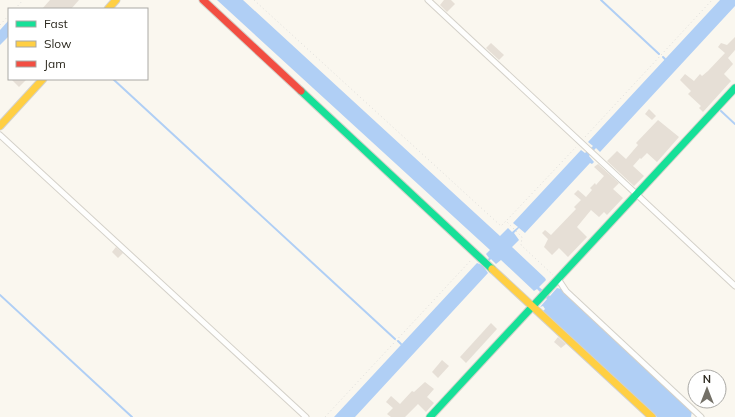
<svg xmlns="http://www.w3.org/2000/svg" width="735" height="417" font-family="Mulish,sans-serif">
<rect width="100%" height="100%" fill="#faf7ef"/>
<g fill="#b0cff5">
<path d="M 217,0 L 243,0 L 500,236 L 508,228 L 512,232 L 518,227 L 513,223 L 581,150 L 585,153 L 593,146 L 588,142 L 720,0 L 735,0 L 735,6 L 600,152 L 596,148 L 589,156 L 594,162 L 592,164 L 590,163 L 525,233 L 519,228 L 514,233 L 519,240 L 512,247 L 545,278 L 546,280 L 539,287 L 550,296 L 557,288 L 561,289 L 692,411 L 691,417 L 657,417 L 543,311 L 545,309 L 543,306 L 540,307 L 547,299 L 537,289 L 534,291 L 501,260 L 496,264 L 491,259 L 484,267 L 488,273 L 355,417 L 334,417 L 477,263 L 482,265 L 489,258 L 486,254 L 490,250 Z"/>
<path d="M 9,20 L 9,36 L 0,45 L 0,30 Z"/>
</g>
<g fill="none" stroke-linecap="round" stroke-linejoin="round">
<g stroke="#b0cff5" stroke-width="2">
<path d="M 601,0 L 659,54"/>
<path d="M 663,57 L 665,59"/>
<path d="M 113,79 L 395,339"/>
<path d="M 721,111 L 735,124"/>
<path d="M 0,295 L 132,417"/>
<path d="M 398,341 L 401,344"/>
</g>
</g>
<g fill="#e6dfd6">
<path d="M 50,0 L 79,0 L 71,9 L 42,9 Z"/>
<path d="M 444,0 L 451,0 L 455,4 L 447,12 L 440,5 Z"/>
<path d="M 735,37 L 735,50 L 728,58 L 733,64 L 724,74 L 731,81 L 703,112 L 699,108 L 701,106 L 688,94 L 691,91 L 680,80 L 685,74 L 694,81 L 700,74 L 702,76 L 708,71 L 725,53 L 718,47 L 721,43 L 727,45 Z"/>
<path d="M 491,43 L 504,55 L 499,60 L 486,48 Z"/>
<path d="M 11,79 L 27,79 L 19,87 Z"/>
<path d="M 649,109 L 656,116 L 652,120 L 645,114 Z"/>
<path d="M 658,120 L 679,137 L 657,162 L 647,153 L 641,159 L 640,158 L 633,166 L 644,176 L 634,186 L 607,161 L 617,151 L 626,159 L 638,145 L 636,143 Z"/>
<path d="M 598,164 L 619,183 L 613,189 L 623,198 L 607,215 L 604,212 L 599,217 L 591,210 L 577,227 L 587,237 L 568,257 L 559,248 L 552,255 L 544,247 L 548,239 L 542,233 L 545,230 L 551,235 L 576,209 L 574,207 L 581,200 L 574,194 L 578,190 L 586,197 L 592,190 L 590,188 L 595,183 L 596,185 L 604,176 L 594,167 Z"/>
<path d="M 116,247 L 123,253 L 118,258 L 112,252 Z"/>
<path d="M 491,323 L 497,329 L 466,363 L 460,357 Z"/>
<path d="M 558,337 L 566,344 L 561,348 L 554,342 Z"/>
<path d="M 442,360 L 449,366 L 438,378 L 432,372 Z"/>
<path d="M 425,382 L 434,389 L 427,397 L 434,403 L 426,412 L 418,404 L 405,417 L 391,417 L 387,414 L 393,408 L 386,402 L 391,396 L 400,404 L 412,391 L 414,392 Z"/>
</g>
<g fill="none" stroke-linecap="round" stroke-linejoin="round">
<g stroke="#d4d1c9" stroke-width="7">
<g id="street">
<path d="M 428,0 L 735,286"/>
<path d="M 0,135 L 306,417"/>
<path d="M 558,279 L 566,291 L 701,417"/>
</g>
</g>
<g stroke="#d4d1c9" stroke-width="9">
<g id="fast">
<path d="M 301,91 L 492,269"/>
<path d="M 430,417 L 735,88"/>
</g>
</g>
<g stroke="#d4d1c9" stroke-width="9">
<g id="slow">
<path d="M 108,9 L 116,0"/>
<path d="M 0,126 L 43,79"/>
<path d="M 492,269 L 652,417"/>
</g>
</g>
<g stroke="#d4d1c9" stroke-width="9">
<path id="jam" d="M 203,0 L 301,91"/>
</g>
<g stroke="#dfdedb" stroke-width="1" stroke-dasharray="1 3" stroke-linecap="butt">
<path d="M 254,0 L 501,226 L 506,221 L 522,237 L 521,245 L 553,275"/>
<path d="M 15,9 L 23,0"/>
<path d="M 0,25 L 9,15"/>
<path d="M 585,137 L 712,0"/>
<path d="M 507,220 L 576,147"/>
<path d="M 325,417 L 472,259"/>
</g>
<use href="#street" stroke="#fefefd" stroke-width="5"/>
<use href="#fast" stroke="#16e098" stroke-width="7"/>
<use href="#slow" stroke="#ffcf43" stroke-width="7"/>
<use href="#jam" stroke="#f24e42" stroke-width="7"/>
</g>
<rect x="8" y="8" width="140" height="72" fill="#ffffff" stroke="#aaa9a5"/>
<rect x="16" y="21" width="20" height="6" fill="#16e098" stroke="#aaa9a5"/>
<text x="44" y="28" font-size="12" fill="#2b281e">Fast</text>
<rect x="16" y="41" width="20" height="6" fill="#ffcf43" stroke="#aaa9a5"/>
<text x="44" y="48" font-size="12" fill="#2b281e">Slow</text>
<rect x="16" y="61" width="20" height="6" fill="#f24e42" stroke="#aaa9a5"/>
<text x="44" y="68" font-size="12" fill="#2b281e">Jam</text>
<g transform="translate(707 389)"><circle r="19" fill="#ffffff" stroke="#aaa9a5"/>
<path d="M0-3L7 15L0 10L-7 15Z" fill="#737067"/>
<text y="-6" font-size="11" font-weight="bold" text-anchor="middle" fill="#2b281e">N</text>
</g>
</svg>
